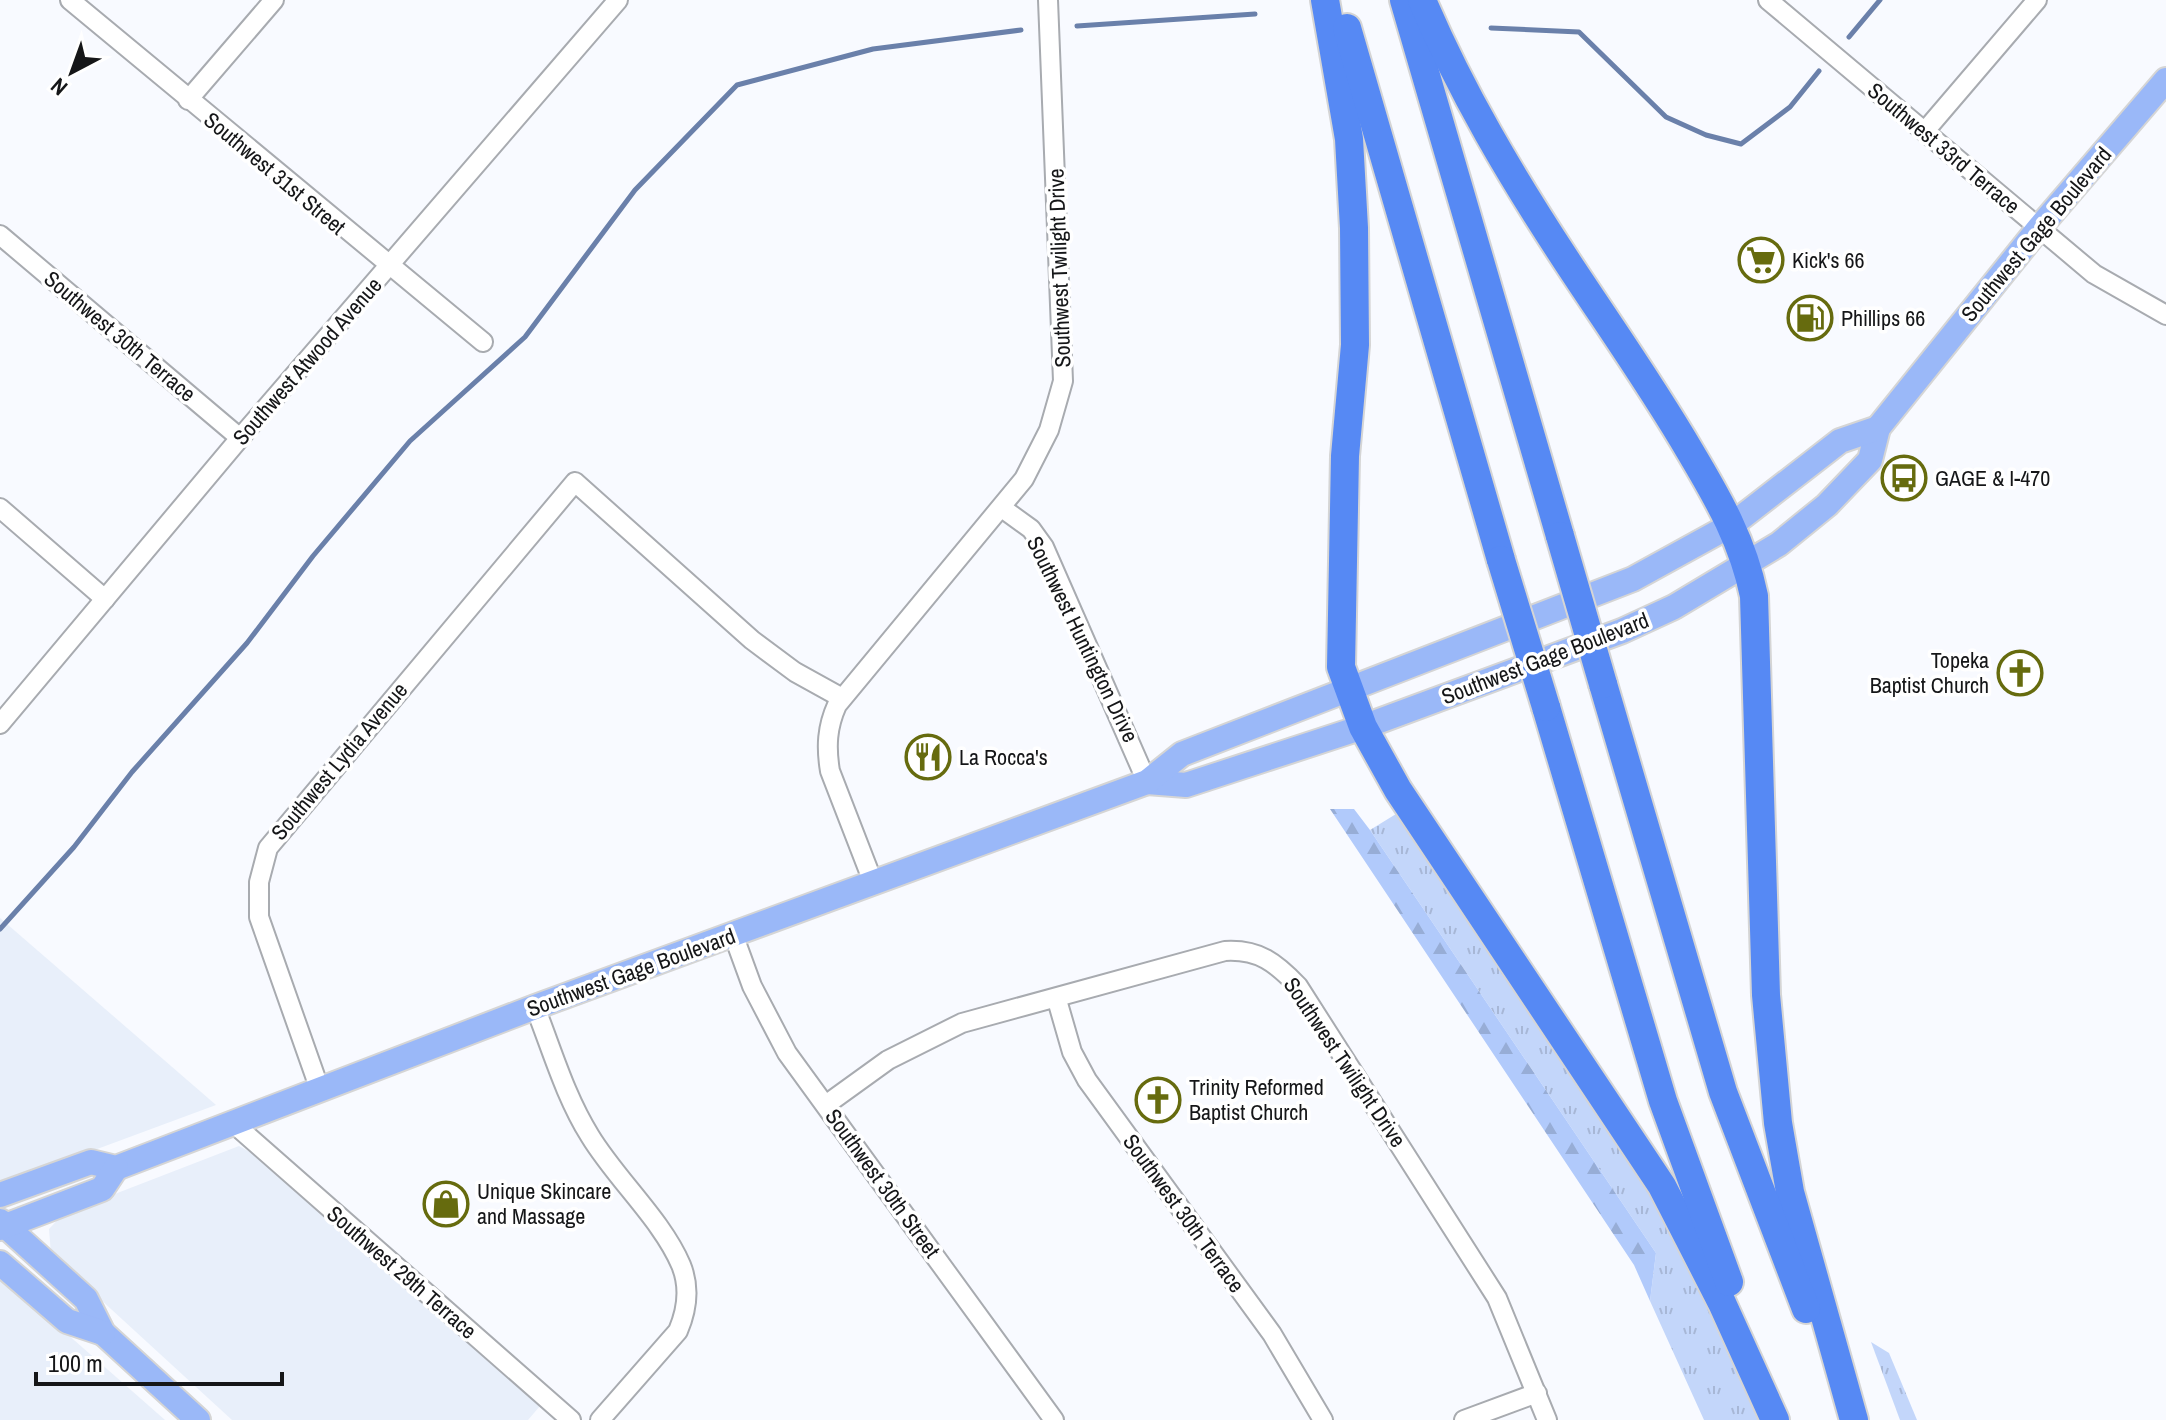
<svg xmlns="http://www.w3.org/2000/svg" width="2166" height="1420" font-family="'Archivo Narrow',sans-serif">
<defs>
<pattern id="grass-tufts" width="24" height="20" patternUnits="userSpaceOnUse" patternTransform="scale(2)"><rect width="24" height="20" fill="#c3d6fa"/><path d="M3 7l-1-3M5 7V3M7 7l1-3M15 17l-1-3M17 17v-4M19 17l1-3" fill="none" stroke="#a7b7d6"/></pattern>
<pattern id="forest-firs" width="22" height="20" patternUnits="userSpaceOnUse" patternTransform="scale(2)"><rect width="22" height="20" fill="#b1cafb"/><path d="M5 1l3.5 6h-7zM16 11l3.5 6h-7z" fill="#97add6"/></pattern>
</defs>
<rect width="100%" height="100%" fill="#f8faff"/>
<g fill="#e8effa">
<path d="M 0,918 L 216,1105 L 0,1185 Z"/>
<path d="M 239,1146 L 250,1152 L 540,1406 L 528,1420 L 232,1420 L 51,1254 L 49,1229 L 63,1214 Z"/>
<path d="M 0,1275 L 165,1420 L 0,1420 Z"/>
</g>
<g fill="url(#grass-tufts)">
<path d="M 1396,814 L 1661,1206 L 1758,1420 L 1704,1420 L 1650,1301 L 1656,1253 L 1370,830 Z"/>
<path d="M 1871,1342 L 1889,1353 L 1917,1420 L 1900,1420 Z"/>
</g>
<path fill="url(#forest-firs)" d="M 1330,809 L 1354,809 L 1370,830 L 1656,1253 L 1650,1301 L 1634,1265 Z"/>
<g fill="none" stroke-linecap="round" stroke-linejoin="round">
<g stroke="#6a80aa" stroke-width="5">
<path d="M 1077,26 L 1255,14"/>
<path d="M 1491,28 L 1579,32 L 1666,117 L 1706,135 L 1741,144 L 1790,107 L 1819,71"/>
<path d="M 1849,37 L 1880,0"/>
<path d="M 0,929 L 74,847 L 132,772 L 247,643 L 313,556 L 410,441 L 525,337 L 635,190 L 737,85 L 873,49 L 1021,30"/>
</g>
<g stroke="#a8abb0" stroke-width="22">
<g id="minor">
<path d="M 70,0 L 483,342"/>
<path d="M 1768,0 L 2094,274 L 2166,315"/>
<path d="M 188,100 L 274,0"/>
<path d="M 1925,131 L 2037,0"/>
<path d="M 0,235 L 240,438"/>
<path d="M 0,508 L 105,599"/>
<path d="M 1002,508 L 1031,529 L 1044,547 L 1147,782"/>
<path d="M 0,724 L 240,438 L 618,0"/>
<path d="M 873,882 L 830,771 C 826,747 827,727 837,705 L 1024,479 L 1049,430 L 1063,381 L 1048,0"/>
<path d="M 733,934 L 752,986 L 787,1053 L 1054,1420"/>
<path d="M 1057,1000 L 1072,1052 L 1087,1080 L 1272,1334 L 1323,1420"/>
<path d="M 535,1007 C 552,1050 565,1096 590,1136 C 616,1179 662,1220 681,1265 C 690,1287 687,1310 678,1331 L 600,1420"/>
<path d="M 320,1090 L 259,917 L 259,882 L 268,848 L 575,482 L 752,640 L 795,672 L 842,698"/>
<path d="M 827,1104 L 888,1060 L 962,1023 L 1225,951 C 1259,949 1276,963 1298,986 L 1497,1298 L 1547,1420"/>
<path d="M 233,1123 L 571,1420"/>
<path d="M 1464,1420 L 1537,1393"/>
</g>
</g>
<g stroke="#d5d5d5" stroke-width="28">
<g id="major">
<path d="M 1147,782 L 1186,785 L 1363,727 L 1622,631 L 1674,607 L 1779,544 L 1827,505 L 1870,460 L 1878,428 L 2039,228 L 2166,80"/>
<path d="M 0,1195 L 91,1162 L 116,1168 L 535,1007 L 1147,782 L 1182,754 L 1633,579 L 1733,524 L 1840,441 L 1878,428"/>
<path d="M 0,1221 L 86,1299 L 103,1333 L 198,1420"/>
<path d="M 0,1228 L 102,1189 L 116,1168"/>
<path d="M 0,1263 L 67,1321 L 103,1333"/>
</g>
</g>
<g stroke="#d5d5d5" stroke-width="32">
<g id="highway">
<path d="M 1325,0 L 1349,139 L 1354,228 L 1355,345 L 1345,456 L 1341,667 L 1363,727 L 1398,790 L 1662,1186 L 1722,1303 L 1775,1420"/>
<path d="M 1404,0 L 1560,536"/>
<path d="M 1422,0 C 1461,92 1511,176 1566,260 C 1608,324 1652,386 1691,453 C 1719,500 1743,542 1754,596 L 1766,995 L 1778,1123 L 1790,1192 L 1854,1420"/>
<path d="M 1347,28 L 1501,560"/>
<path d="M 1603,684 L 1723,1092 L 1806,1309"/>
<path d="M 1546,707 L 1663,1101 L 1729,1282"/>
</g>
</g>
<use href="#minor" stroke="#fff" stroke-width="18"/>
<use href="#major" stroke="#9ab8f8" stroke-width="24"/>
<use href="#highway" stroke="#5689f4" stroke-width="28"/>
<g stroke="#d5d5d5" stroke-width="32" stroke-linecap="butt">
<g id="highway-bridge">
<path d="M 1560,536 L 1603,684"/>
<path d="M 1501,560 L 1546,707"/>
</g>
</g>
<use href="#highway-bridge" stroke="#5689f4" stroke-width="28"/>
</g>
<defs>
<g id="supermarket-ring" transform="scale(2.3)"><circle r="9.5" fill="#fff" stroke="#666b0e" stroke-width="1.5"/><path d="M-6-5.5h2.5l.6 2H6L4.5 2H-2.5L-4.4-4H-6ZM-1.5 3.2a1.3 1.3 0 1 0 .1 0ZM3 3.2a1.3 1.3 0 1 0 .1 0Z" fill="#666b0e"/></g>
<g id="fuel-ring" transform="scale(2.3)"><circle r="9.5" fill="#fff" stroke="#666b0e" stroke-width="1.5"/><path d="M-5.5-6h7V0h2V4h1.3V-2.5L3-4.5l.8-.8L6-3V5H2.5V1h-1V6h-7ZM-4.2-4.7v3.2H.2V-4.7Z" fill="#666b0e"/></g>
<g id="bus-ring" transform="scale(2.3)"><circle r="9.5" fill="#fff" stroke="#666b0e" stroke-width="1.5"/><path d="M-5-6H5V4H4V6H2V4H-2V6H-4V4H-5ZM-3.5-4V0h7V-4ZM-3.5 1.2v1.5H-2V1.2ZM2 1.2v1.5H3.5V1.2Z" fill="#666b0e"/></g>
<g id="church-ring" transform="scale(2.3)"><circle r="9.5" fill="#fff" stroke="#666b0e" stroke-width="1.5"/><path d="M-1.2-6h2.4v3.5h3.3v2.4h-3.3V6h-2.4V-.1h-3.3v-2.4h3.3Z" fill="#666b0e"/></g>
<g id="restaurant-ring" transform="scale(2.3)"><circle r="9.5" fill="#fff" stroke="#666b0e" stroke-width="1.5"/><path d="M-5-6h1v4h1v-4h1v4h1v-4h1v5L-1.5 .5V6h-2V.5L-5-1ZM5-6V6H3V1.5H1.5Q1.5-4 5-6Z" fill="#666b0e"/></g>
<g id="shop-ring" transform="scale(2.3)"><circle r="9.5" fill="#fff" stroke="#666b0e" stroke-width="1.5"/><path d="M-5-2.5h2.3a2.7 3.5 0 0 1 5.4 0H5L5.5 6h-11ZM-1.5-2.5h3a1.5 2.3 0 0 0-3 0Z" fill="#666b0e"/></g>
</defs>
<g fill-rule="evenodd">
<use href="#supermarket-ring" x="1761" y="260"/>
<use href="#fuel-ring" x="1810" y="318"/>
<use href="#bus-ring" x="1904" y="478"/>
<use href="#church-ring" x="2020" y="673"/>
<use href="#restaurant-ring" x="928" y="757"/>
<use href="#church-ring" x="1158" y="1100"/>
<use href="#shop-ring" x="446" y="1204"/>
</g>
<g text-anchor="middle" stroke-width="7" stroke-linejoin="round" paint-order="stroke">
<g font-size="22" fill="#151618" stroke="#fff">
<text transform="translate(1944 148) rotate(40)" y="8">Southwest 33rd Terrace</text>
<text transform="translate(275 173) rotate(40)" y="8">Southwest 31st Street</text>
<text transform="translate(2036 234) rotate(-50)" y="8">Southwest Gage Boulevard</text>
<text transform="translate(1059 268) rotate(-92)" y="8">Southwest Twilight Drive</text>
<text transform="translate(120 336) rotate(40)" y="8">Southwest 30th Terrace</text>
<text transform="translate(307 361) rotate(-49)" y="8">Southwest Atwood Avenue</text>
<text transform="translate(1083 639) rotate(64)" y="8">Southwest Huntington Drive</text>
<text transform="translate(1545 658) rotate(-21)" y="8">Southwest Gage Boulevard</text>
<text transform="translate(339 761) rotate(-50)" y="8">Southwest Lydia Avenue</text>
<text transform="translate(631 972) rotate(-20)" y="8">Southwest Gage Boulevard</text>
<text transform="translate(1345 1062) rotate(56)" y="8">Southwest Twilight Drive</text>
<text transform="translate(883 1183) rotate(54)" y="8">Southwest 30th Street</text>
<text transform="translate(1184 1213) rotate(54)" y="8">Southwest 30th Terrace</text>
<text transform="translate(402 1272) rotate(41)" y="8">Southwest 29th Terrace</text>
</g>
<g font-size="22" fill="#151618" stroke="#fff" text-anchor="start">
<text x="1792" y="268">Kick's 66</text>
<text x="1841" y="326">Phillips 66</text>
<text x="1935" y="486">GAGE &amp; I-470</text>
<text x="1989" y="668" text-anchor="end">Topeka<tspan x="1989" dy="25">Baptist Church</tspan></text>
<text x="959" y="765">La Rocca's</text>
<text x="1189" y="1095">Trinity Reformed<tspan x="1189" dy="25">Baptist Church</tspan></text>
<text x="477" y="1199">Unique Skincare<tspan x="477" dy="25">and Massage</tspan></text>
</g>
</g>
<g transform="translate(72 72) rotate(221)" stroke="#ffffff" stroke-width="6" paint-order="stroke">
<path d="M0-6L14 30L0 20L-14 30Z" fill="#151618"/>
<text y="-12" font-size="22" font-weight="bold" text-anchor="middle" fill="#151618">N</text>
</g>
<path d="M36 1372v12h246v-12" fill="none" stroke="#151618" stroke-width="4"/>
<text x="48" y="1372" font-size="24" fill="#151618" stroke="#ffffff" stroke-width="6" paint-order="stroke">100 m</text>
</svg>
